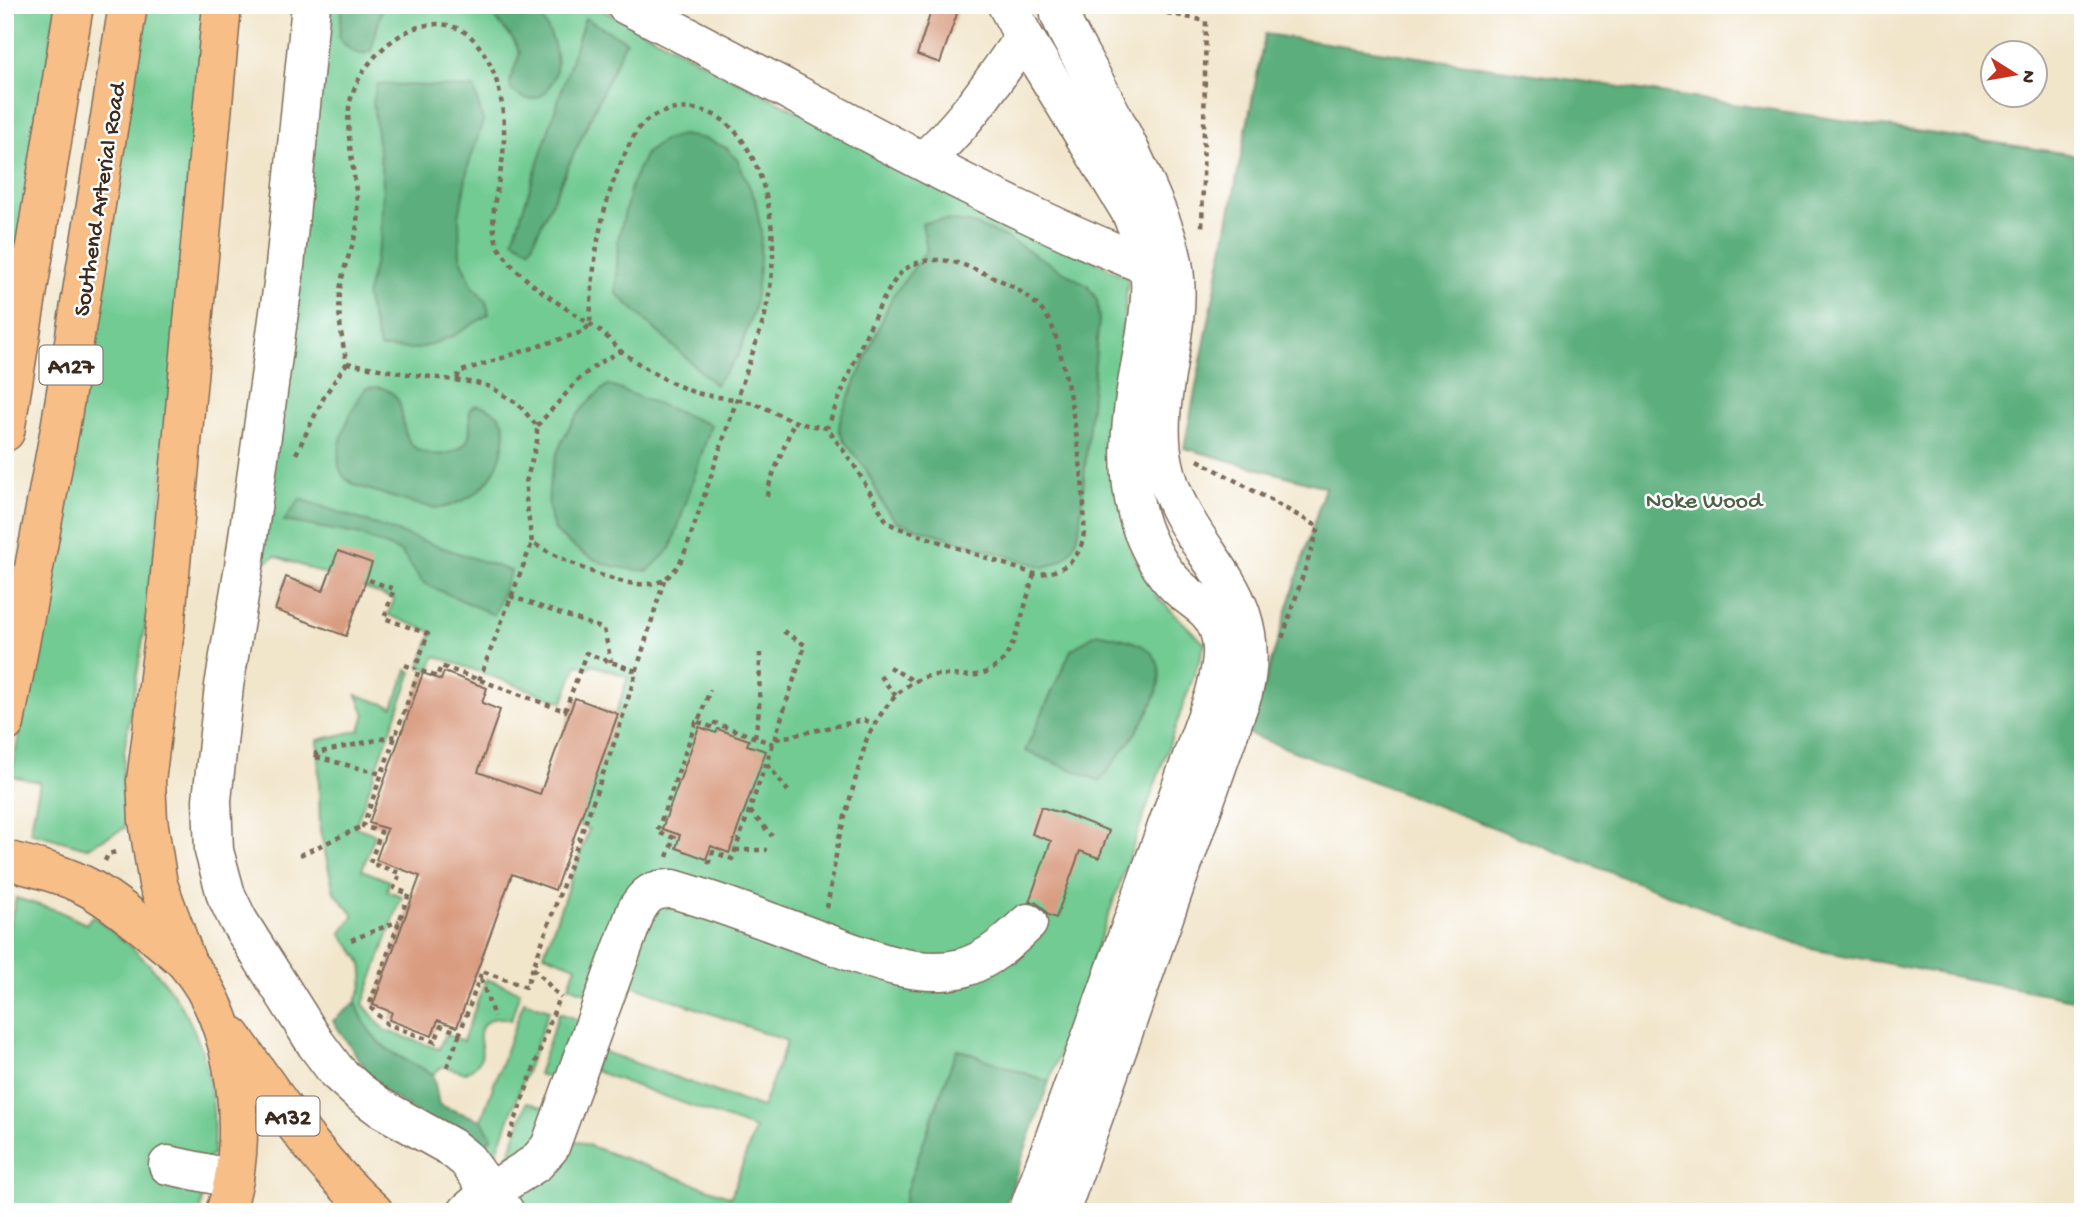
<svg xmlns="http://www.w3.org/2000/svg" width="2088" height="1217" font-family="'Gochi Hand',sans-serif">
<rect width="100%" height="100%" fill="#fff"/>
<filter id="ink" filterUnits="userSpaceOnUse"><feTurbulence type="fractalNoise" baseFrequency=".0143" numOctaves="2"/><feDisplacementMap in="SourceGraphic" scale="14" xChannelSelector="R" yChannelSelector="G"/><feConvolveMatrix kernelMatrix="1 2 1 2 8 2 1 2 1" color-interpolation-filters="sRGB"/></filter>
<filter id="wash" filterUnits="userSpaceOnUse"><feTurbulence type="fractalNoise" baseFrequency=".00686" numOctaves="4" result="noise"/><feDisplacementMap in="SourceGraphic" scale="28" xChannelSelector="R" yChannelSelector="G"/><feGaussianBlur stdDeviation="1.57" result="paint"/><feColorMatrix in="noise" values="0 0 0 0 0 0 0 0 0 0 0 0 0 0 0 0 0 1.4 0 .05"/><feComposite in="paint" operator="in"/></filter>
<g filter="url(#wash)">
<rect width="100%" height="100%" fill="#f1e5ca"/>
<g fill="#71cb93" stroke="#567a58" stroke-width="2">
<path d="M 5,5 L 57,5 L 5,329 Z"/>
<path d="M 144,5 L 205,5 L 159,518 L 146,620 L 124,752 L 122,791 L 125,828 L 86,848 L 30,832 L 40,782 L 11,776 L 66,487 Z"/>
<path d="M 326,5 L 593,5 L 767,96 L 1128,278 L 1114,431 L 1129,548 L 1157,597 L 1205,644 L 1049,1082 L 957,1049 L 906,1191 L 903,1212 L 519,1212 L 514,1196 L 568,1138 L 731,1197 L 755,1129 L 592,1070 L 599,1050 L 762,1108 L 787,1041 L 624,982 L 592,995 L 569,986 L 576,966 L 544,954 L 589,829 L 578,825 L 628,677 L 591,664 L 589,668 L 577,664 L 563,702 L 435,656 L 430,670 L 420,666 L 432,632 L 388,615 L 394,599 L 275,556 L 258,567 Z"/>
<path d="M 407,670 L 412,672 L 355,827 L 375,834 L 362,870 L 390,881 L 387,891 L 402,896 L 363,1004 L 384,1030 L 439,1049 L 445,1034 L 463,1041 L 486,979 L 520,991 L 511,1020 C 496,1015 478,1019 480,1040 C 481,1046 483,1051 481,1057 C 478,1065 471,1070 465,1073 L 443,1066 L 433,1074 C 403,1058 371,1047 360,1013 C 359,1009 356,1006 356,1002 C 356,997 361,992 362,987 C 367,958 355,954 341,934 L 354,915 L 334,892 L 320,830 L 318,740 L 360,730 L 365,714 L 357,695 L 393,707 Z"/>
<path d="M 16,898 L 56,910 L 86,924 L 92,916 C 179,977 220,1046 213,1154 C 182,1180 209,1184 200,1212 L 5,1212 L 5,943 Z"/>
<path d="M 524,1001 L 549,1010 L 496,1154 L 492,1158 L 481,1148 L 492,1137 L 481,1120 Z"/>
<path d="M 559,1013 L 583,1021 L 561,1082 L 538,1074 Z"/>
<path d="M 527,1102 L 551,1110 L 541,1138 L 504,1168 Z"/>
</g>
<g fill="#5caf7d" stroke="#4c6c4e" stroke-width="2">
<path d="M 342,5 L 383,5 L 371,51 C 355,58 349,49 339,38 Z"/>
<path d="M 487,5 L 533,5 C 544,21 554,37 556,55 C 559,71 550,97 531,99 C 523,100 517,94 511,90 L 510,81 L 520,53 L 513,39 L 487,9 Z"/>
<path d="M 585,18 L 626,41 L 530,249 L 513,240 Z"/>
<path d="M 1265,34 L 2083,156 L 2083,1001 L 1811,949 L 1249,734 L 1325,487 L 1184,448 Z"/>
<path d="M 377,84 L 474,88 L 483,121 L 468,167 L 459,217 L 460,256 L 473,287 L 486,301 L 489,314 L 453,336 L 418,349 L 380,348 L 366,297 L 381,237 L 383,184 L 373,101 Z"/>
<path d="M 682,135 L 706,139 L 727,148 L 738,161 L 755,199 L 761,231 L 760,260 L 754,309 L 739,354 L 715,385 L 616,293 L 618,240 L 632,183 L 646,153 L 664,140 Z"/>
<path d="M 942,220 L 971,223 L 1005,237 L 1088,286 L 1097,300 L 1099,320 L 1079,531 C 1073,552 1066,562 1044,567 L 897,522 L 885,508 L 866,469 L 844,441 L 839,429 L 841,416 L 892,297 L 927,250 L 922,223 Z"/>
<path d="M 608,385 L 711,425 L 671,548 L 648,571 C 617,569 594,564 569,543 C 564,539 556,534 554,528 C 539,490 558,437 584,407 C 591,399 600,392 608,385 Z"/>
<path d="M 379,387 C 411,396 396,420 409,441 C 420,459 455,459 467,441 C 473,432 468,419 470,409 L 476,405 C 489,406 505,416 505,431 C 504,464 486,494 454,504 C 449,506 444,508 439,508 C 418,506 397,499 377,492 C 365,488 347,485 341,472 C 331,449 353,406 366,388 Z"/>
<path d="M 300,499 L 511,571 L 494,615 L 423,583 L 401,552 L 357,534 L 284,521 Z"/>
<path d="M 1097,633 C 1111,637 1132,639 1144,647 C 1191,676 1120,752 1100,781 L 1025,751 L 1071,650 Z"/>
<path d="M 356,1002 C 372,1049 391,1052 433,1074 L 439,1105 L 481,1120 L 492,1137 L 476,1153 L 378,1087 L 333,1021 Z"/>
<path d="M 957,1049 L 1049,1082 L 1003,1212 L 903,1212 L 906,1191 Z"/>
</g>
<g id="blocks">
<g fill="#d99c81">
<path d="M 933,5 L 960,5 L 940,63 L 917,55 Z"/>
<path d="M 338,551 L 372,563 L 346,636 L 275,610 L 286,577 L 323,591 Z"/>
<path d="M 444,672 L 487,688 L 482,703 L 500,710 L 478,772 L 540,794 L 575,698 L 618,714 L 555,890 L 512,874 L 457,1027 L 438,1020 L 432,1036 L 389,1020 L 392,1012 L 373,1005 L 420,876 L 376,860 L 387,829 L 369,823 L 423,673 L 441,680 Z"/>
<path d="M 699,727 L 716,733 L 718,729 L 749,740 L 747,745 L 766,751 L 729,853 L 711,846 L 706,859 L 676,848 L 680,835 L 662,829 Z"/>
<path d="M 1041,807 L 1061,813 L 1061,812 L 1109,831 L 1099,858 L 1080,851 L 1056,918 L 1048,915 L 1043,908 L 1035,902 L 1029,902 L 1051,841 L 1032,834 Z"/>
</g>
</g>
</g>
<g filter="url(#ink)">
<use href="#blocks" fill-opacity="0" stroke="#7b6b5a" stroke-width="2"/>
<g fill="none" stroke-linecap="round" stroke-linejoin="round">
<g stroke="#7b6b5a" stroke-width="41">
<g id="minor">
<path d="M 311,5 L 284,276 L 244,566 L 224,686 L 212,800 L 214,851 L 226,895 L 238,920 L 316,1044 L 337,1072 L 358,1091 L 381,1108 L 451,1147 L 467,1160 L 505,1212"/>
<path d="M 626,5 C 800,92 967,195 1149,266"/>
<path d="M 1007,5 L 1024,37 L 1130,211 C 1138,229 1146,246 1149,266 C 1153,296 1147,326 1142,356 C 1131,413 1122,473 1142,529 C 1149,547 1161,570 1175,584 C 1184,594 1197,601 1207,611 C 1230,635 1222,667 1214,696 L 1028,1212"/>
<path d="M 923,161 C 964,126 993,81 1024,37"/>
<path d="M 168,1165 L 234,1179"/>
<path d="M 467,1212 L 490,1192 L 536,1163 L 550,1147 L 636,911 C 645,894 654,888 673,889 C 722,903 769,922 816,939 C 861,955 913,980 962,968 C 989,960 1008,942 1028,923"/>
<path d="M 1060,1212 L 1243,693 C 1269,586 1182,555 1164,464 C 1151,403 1180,340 1175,279 C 1173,247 1159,216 1147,188 C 1124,134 1095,83 1067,31 L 1060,15 L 1060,5"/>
</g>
</g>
<g stroke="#7b6b5a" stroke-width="41">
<g id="major">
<path d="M 5,860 C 34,867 64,874 91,889 C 114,902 135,920 155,936 C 165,945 178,953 187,964 C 238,1021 251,1142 225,1212"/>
<path d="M 232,1036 C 276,1098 316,1161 374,1212"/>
</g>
</g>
<g stroke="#7b6b5a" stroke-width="41">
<g id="highway">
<path d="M 5,432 L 74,5"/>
<path d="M 5,723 L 61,423 L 128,5"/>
<path d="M 187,963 L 158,884 L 148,820 L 146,781 L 165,629 L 222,5"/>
</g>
</g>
<g stroke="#7b6b5a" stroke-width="4.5" stroke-dasharray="5 5" stroke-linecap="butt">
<path d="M 1128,5 L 1206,21 L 1202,231"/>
<path d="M 347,363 L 401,373 L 476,383 L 491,387 L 518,404 L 537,426 L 537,441 L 526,482 L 526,499 L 532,543 C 560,558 637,600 666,578 C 679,569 684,555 689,541 L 764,319 C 769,298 772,278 773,256 C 774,206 754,116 694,109 C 675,107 655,111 641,126 C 634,134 629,145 625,154 C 599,208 592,266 590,325 L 582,332 L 459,372 L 457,380"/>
<path d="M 537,426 L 581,377 L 599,363 L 621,351"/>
<path d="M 296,454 L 325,395 L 347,363 C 340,333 336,305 343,274 C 347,257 356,241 357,223 C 360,186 343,136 350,102 C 360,56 423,0 469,35 C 502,66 508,121 502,163 C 498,188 490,212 495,236 C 502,272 571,311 599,330 C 607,336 614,345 622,352 C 641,366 664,380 686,389 C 708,399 730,396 752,403 C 766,407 778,415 791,420 C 802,425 815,426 827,428 L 854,465 L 887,522 L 896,527 L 1034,574 C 1055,574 1073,566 1081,546 C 1094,518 1066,353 1050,322 C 1033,292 999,279 969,267 C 948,258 921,256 903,271 C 881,289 840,397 827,428"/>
<path d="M 1198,460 L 1319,527 L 1282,639"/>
<path d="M 767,496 L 770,482 L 794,422"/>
<path d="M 369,580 L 394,589 L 384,618 L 428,634 L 415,669"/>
<path d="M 510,596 L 604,629 L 611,662"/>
<path d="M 405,665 L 415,669"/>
<path d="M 889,667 L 914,681"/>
<path d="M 636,671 L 586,653 L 565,711 L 441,666 L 437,677 L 419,670 L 363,826 L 381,832 L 370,863 L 400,873 L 394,888 L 409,894 L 369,1006 L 387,1024 L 435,1042 L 441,1026 L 460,1033 L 482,971 L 526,987 L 617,735 L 664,580"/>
<path d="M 880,676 L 896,696"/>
<path d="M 479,680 L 532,543"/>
<path d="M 698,722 L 714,728 L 715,723 L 773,744"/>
<path d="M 755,737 L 759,710 L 760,653"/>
<path d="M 776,739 L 864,720 L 874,724"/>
<path d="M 316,757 L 316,753 L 395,736"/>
<path d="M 316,757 L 382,774"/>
<path d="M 767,764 L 788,791"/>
<path d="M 750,811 L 772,836"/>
<path d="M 735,850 L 767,850"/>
<path d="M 300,855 L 363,826"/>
<path d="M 667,857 L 674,838 L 657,832 L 696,722 L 698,722 L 710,690"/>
<path d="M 105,861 L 108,854 L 120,851"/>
<path d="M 708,864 L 713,852 L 732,859 L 773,744 L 805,645 L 783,631"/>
<path d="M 827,908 L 839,838 L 867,738 C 881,711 903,677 937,675 C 962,674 983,682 1003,660 C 1017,644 1027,596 1034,574"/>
<path d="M 351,940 L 399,921"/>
<path d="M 533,968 L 561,998"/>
<path d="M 481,979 L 494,1017"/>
<path d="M 447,1067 L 460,1033"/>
<path d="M 509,1138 L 559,997"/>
</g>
<use href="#minor" stroke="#fff" stroke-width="38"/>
<use href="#major" stroke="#f7be87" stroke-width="38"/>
<use href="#highway" stroke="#f7be87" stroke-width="38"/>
</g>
</g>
<g text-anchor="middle" stroke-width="5" stroke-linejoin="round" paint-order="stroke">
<g fill="#fff" stroke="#766a62" stroke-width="2">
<rect x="39.5" y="345.5" width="63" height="39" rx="5"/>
<rect x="256.5" y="1096.5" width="63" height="39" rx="5"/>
</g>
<g font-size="23" font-weight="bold" fill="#3b2a1e">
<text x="71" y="373">A127</text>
<text x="288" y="1124">A132</text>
</g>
<g font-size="24" fill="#3b2a1e" stroke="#fff">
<text transform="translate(98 199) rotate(-81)" y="8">Southend Arterial Road</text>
</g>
<g font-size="24" fill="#4e6247" stroke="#fff">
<text x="1704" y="507">Noke Wood</text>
</g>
</g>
<rect width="2088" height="1217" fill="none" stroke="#fff" stroke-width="28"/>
<g transform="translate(2014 74) rotate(101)"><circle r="33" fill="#ffffff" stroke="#b1aaa5" stroke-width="2"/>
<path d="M0-5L12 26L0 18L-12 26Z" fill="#c8321e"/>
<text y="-10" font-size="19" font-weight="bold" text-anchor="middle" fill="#3b2a1e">N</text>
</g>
</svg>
